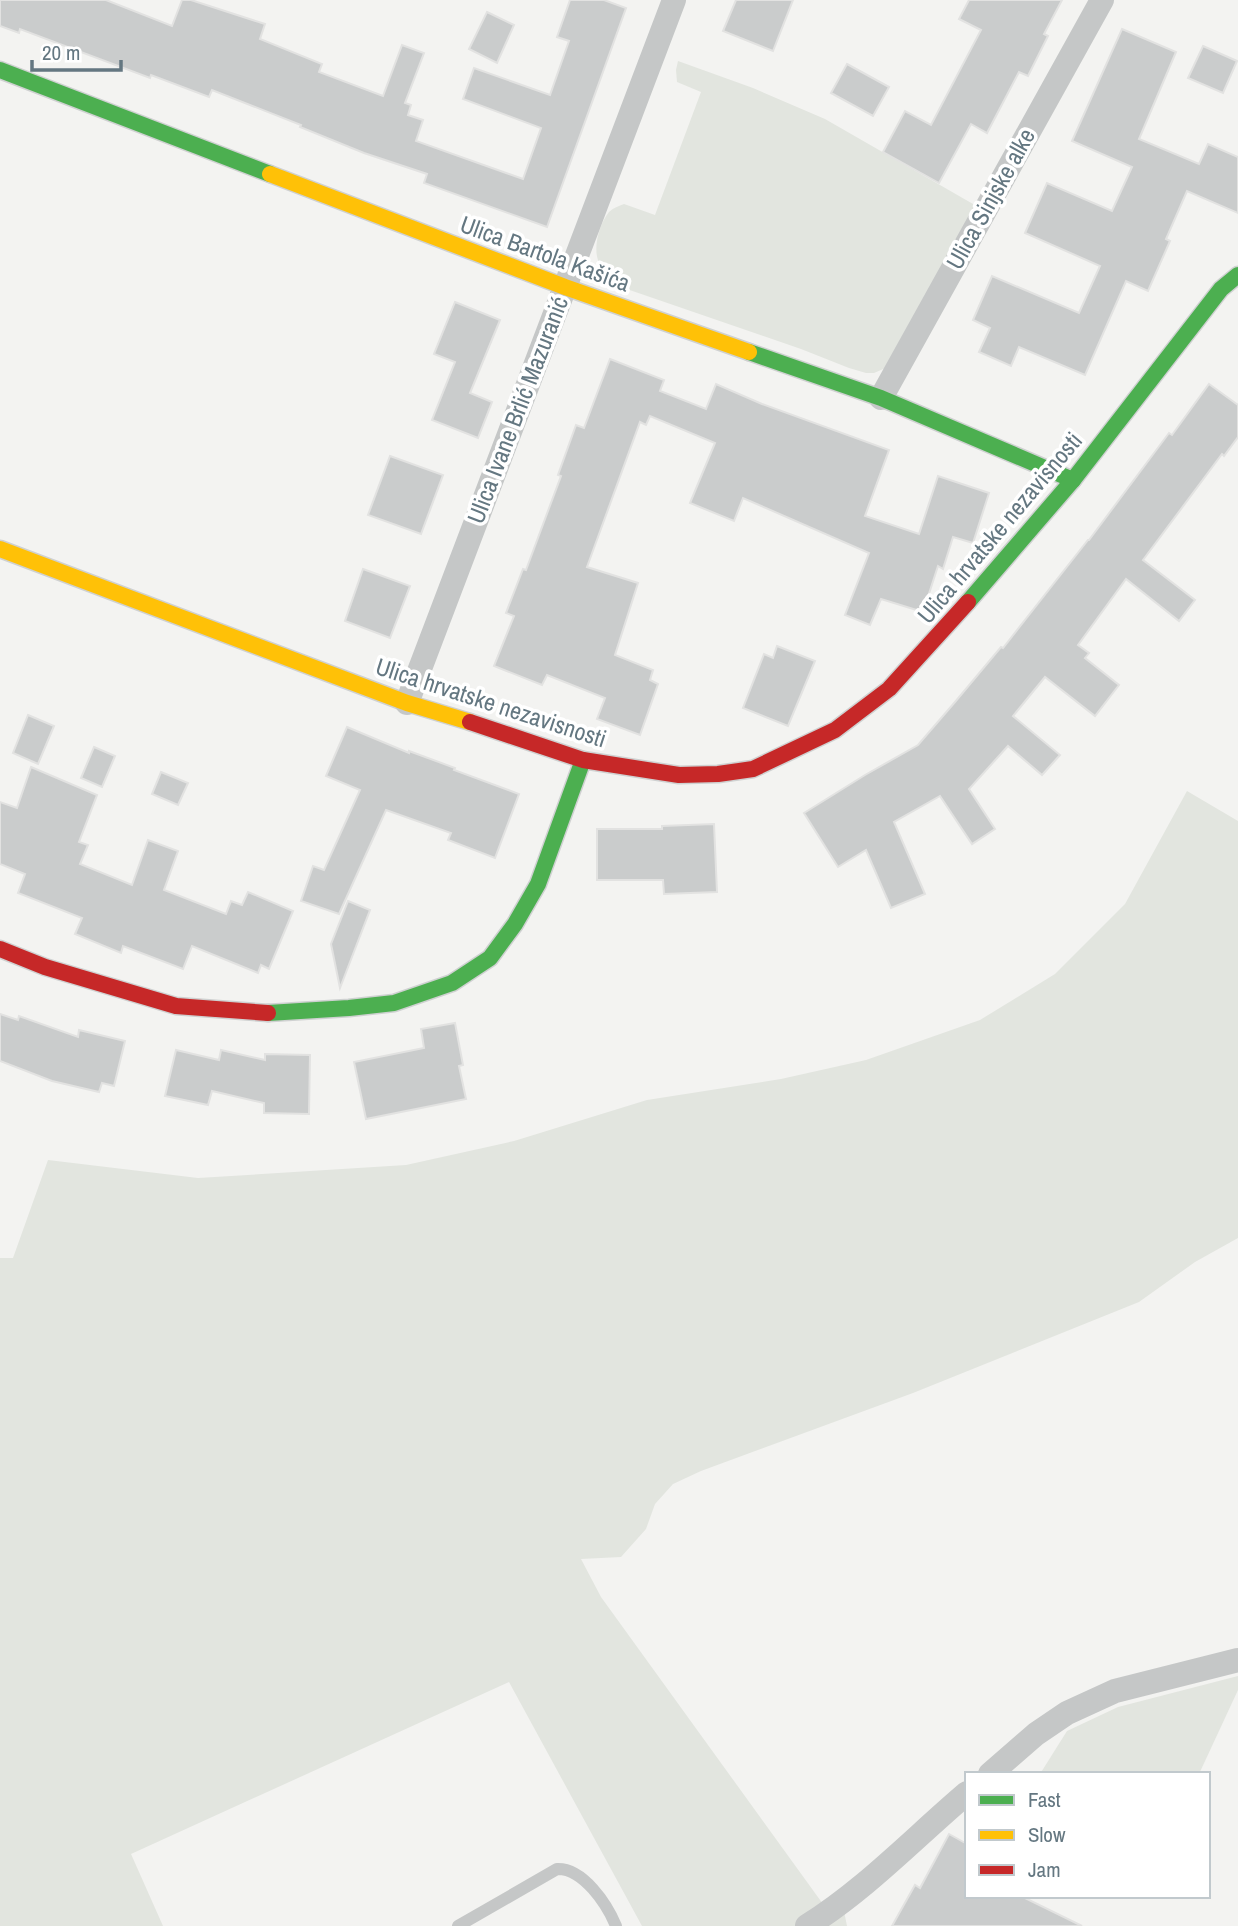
<svg xmlns="http://www.w3.org/2000/svg" width="1238" height="1926" font-family="'Archivo Narrow',sans-serif">
<rect width="100%" height="100%" fill="#f3f3f1"/>
<g fill="#e2e5df">
<path d="M 678,61 L 753,88 L 825,119 L 980,208 L 888,367 L 874,373 L 866,373 L 849,368 L 801,349 L 618,286 C 609,278 601,271 598,260 C 593,246 600,223 609,212 C 613,208 619,206 624,204 L 655,215 L 701,92 L 677,82 L 676,70 Z"/>
<path d="M 1187,791 L 1238,821 L 1238,1238 L 1195,1262 L 1139,1302 L 913,1393 L 701,1471 L 673,1484 L 655,1504 L 646,1529 L 621,1557 L 581,1559 L 601,1597 L 828,1911 L 842,1901 L 847,1926 L 642,1926 L 509,1682 L 131,1854 L 163,1926 L 0,1926 L 0,1258 L 13,1258 L 48,1160 L 198,1178 L 406,1165 L 514,1141 L 647,1100 L 781,1079 L 866,1060 L 980,1020 L 1055,974 L 1125,904 Z"/>
<path d="M 1238,1676 L 1238,1690 L 1199,1774 L 1040,1774 L 1067,1731 L 1118,1707 Z"/>
</g>
<g fill="#cacccc" stroke="#e2e2e1" stroke-width="2">
<path d="M 0,0 L 106,0 L 172,26 L 182,0 L 191,0 L 265,24 L 260,39 L 322,64 L 319,72 L 383,96 L 402,45 L 424,53 L 405,103 L 411,105 L 408,115 L 423,120 L 416,141 L 523,179 L 541,128 L 463,99 L 474,68 L 550,95 L 569,41 L 557,37 L 570,0 L 604,0 L 626,8 L 547,227 L 424,183 L 427,174 L 364,153 L 300,127 L 301,125 L 212,90 L 209,97 L 151,75 L 150,78 L 20,29 L 19,33 L 0,26 Z"/>
<path d="M 736,0 L 793,0 L 773,51 L 723,31 Z"/>
<path d="M 969,0 L 1062,0 L 1044,34 L 1048,36 L 1028,76 L 1019,72 L 987,133 L 971,124 L 939,183 L 883,152 L 905,111 L 931,125 L 981,30 L 959,19 Z"/>
<path d="M 487,12 L 514,25 L 497,63 L 469,49 Z"/>
<path d="M 1122,29 L 1176,52 L 1139,139 L 1199,164 L 1208,144 L 1238,157 L 1238,213 L 1187,191 L 1166,239 L 1170,241 L 1148,291 L 1126,281 L 1085,375 L 1019,347 L 1011,366 L 979,352 L 990,328 L 973,320 L 992,276 L 1079,313 L 1100,266 L 1025,233 L 1047,183 L 1112,211 L 1132,167 L 1072,141 Z"/>
<path d="M 1203,46 L 1237,61 L 1223,93 L 1188,78 Z"/>
<path d="M 847,64 L 889,87 L 873,116 L 831,93 Z"/>
<path d="M 455,302 L 500,320 L 470,393 L 492,402 L 478,438 L 432,420 L 455,362 L 434,354 Z"/>
<path d="M 610,359 L 664,380 L 660,391 L 706,409 L 716,384 L 762,404 L 889,450 L 865,516 L 919,534 L 938,476 L 989,493 L 973,543 L 953,537 L 943,569 L 938,566 L 923,612 L 881,599 L 870,625 L 845,615 L 869,553 L 743,498 L 734,521 L 690,503 L 715,443 L 650,416 L 646,425 L 640,422 L 587,567 L 638,583 L 615,655 L 653,670 L 650,680 L 658,684 L 640,735 L 597,719 L 605,698 L 547,675 L 542,685 L 494,666 L 514,616 L 506,613 L 523,569 L 526,570 L 561,476 L 558,475 L 576,425 L 584,428 Z"/>
<path d="M 1209,384 L 1238,405 L 1238,437 L 1224,456 L 1222,454 L 1143,560 L 1195,600 L 1179,621 L 1126,579 L 1078,645 L 1089,653 L 1085,658 L 1119,685 L 1095,716 L 1045,677 L 1013,716 L 1060,755 L 1042,775 L 1008,746 L 969,789 L 995,829 L 972,844 L 940,796 L 894,822 L 925,894 L 891,908 L 866,850 L 838,867 L 804,813 L 865,775 L 918,745 L 955,702 L 1001,647 L 1003,648 L 1088,540 L 1089,540 L 1169,433 L 1172,435 Z"/>
<path d="M 390,456 L 443,475 L 421,534 L 368,515 Z"/>
<path d="M 363,569 L 410,586 L 390,638 L 345,621 Z"/>
<path d="M 777,646 L 815,661 L 788,726 L 743,708 L 764,654 L 773,658 Z"/>
<path d="M 28,715 L 54,726 L 38,764 L 13,753 Z"/>
<path d="M 347,727 L 409,753 L 409,751 L 455,768 L 454,770 L 519,794 L 495,858 L 448,840 L 451,833 L 386,810 L 339,914 L 301,901 L 313,866 L 324,870 L 360,790 L 326,776 Z"/>
<path d="M 94,747 L 115,756 L 102,787 L 81,778 Z"/>
<path d="M 31,767 L 97,795 L 79,842 L 88,845 L 80,864 L 132,885 L 148,840 L 178,851 L 164,890 L 226,914 L 231,901 L 242,905 L 248,892 L 293,911 L 269,969 L 261,965 L 258,973 L 192,946 L 183,969 L 123,946 L 121,953 L 75,934 L 82,918 L 18,893 L 25,874 L 0,864 L 0,802 L 17,808 Z"/>
<path d="M 161,772 L 188,783 L 178,805 L 152,794 Z"/>
<path d="M 714,824 L 717,892 L 664,894 L 663,880 L 597,880 L 597,829 L 662,829 L 662,826 Z"/>
<path d="M 348,901 L 370,910 L 340,988 L 331,944 Z"/>
<path d="M 0,1014 L 18,1020 L 19,1016 L 78,1037 L 79,1030 L 125,1041 L 114,1086 L 102,1083 L 99,1092 L 52,1081 L 0,1061 Z"/>
<path d="M 455,1023 L 463,1065 L 459,1066 L 466,1099 L 366,1119 L 354,1062 L 424,1048 L 421,1029 Z"/>
<path d="M 176,1050 L 219,1060 L 221,1050 L 265,1060 L 265,1054 L 310,1055 L 309,1114 L 264,1113 L 264,1103 L 212,1091 L 208,1105 L 165,1096 Z"/>
<path d="M 949,1834 L 967,1844 L 967,1896 L 1021,1896 L 1082,1926 L 892,1926 L 915,1885 L 920,1888 Z"/>
</g>
<g fill="none" stroke-linecap="round" stroke-linejoin="round">
<g stroke="#cfd1d1" stroke-width="19">
<g id="fast">
<path d="M 0,70 L 270,174"/>
<path d="M 749,352 L 881,398 L 1073,480"/>
<path d="M 968,602 L 1073,480 L 1221,289 L 1238,275"/>
<path d="M 268,1013 L 349,1008 L 394,1003 L 452,983 L 490,958 L 515,924 L 538,884 L 583,760"/>
</g>
</g>
<g stroke="#cfd1d1" stroke-width="19">
<g id="slow">
<path d="M 270,174 L 565,287 L 749,352"/>
<path d="M 0,549 L 407,703 L 470,722"/>
</g>
</g>
<g stroke="#cfd1d1" stroke-width="19">
<g id="jam">
<path d="M 470,722 L 583,760 L 679,775 L 718,774 L 753,769 L 835,730 L 889,689 L 968,602"/>
<path d="M 0,949 L 45,967 L 176,1006 L 268,1013"/>
</g>
</g>
<path stroke="#c5c7c7" stroke-width="12" d="M 458,1926 L 557,1869 C 583,1868 607,1904 616,1926"/>
<g stroke="#c5c7c7" stroke-width="24">
<path d="M 881,398 L 1102,0"/>
<path d="M 407,703 L 674,0"/>
<path d="M 990,1774 L 1036,1734 L 1067,1713 L 1115,1691 L 1238,1660"/>
<path d="M 807,1926 C 866,1889 914,1838 967,1793"/>
</g>
<use href="#fast" stroke="#4caf50" stroke-width="16"/>
<use href="#slow" stroke="#ffc107" stroke-width="16"/>
<use href="#jam" stroke="#c62828" stroke-width="16"/>
</g>
<g text-anchor="middle" stroke-width="7" stroke-linejoin="round" paint-order="stroke">
<g font-size="24" fill="#647781" stroke="#fff">
<text transform="translate(991 199) rotate(-61)" y="8">Ulica Sinjske alke</text>
<text transform="translate(545 254) rotate(20)" y="8">Ulica Bartola Kašića</text>
<text transform="translate(518 410) rotate(-69)" y="8">Ulica Ivane Brlić Mazuranić</text>
<text transform="translate(1000 528) rotate(-50)" y="8">Ulica hrvatske nezavisnosti</text>
<text transform="translate(491 703) rotate(18)" y="8">Ulica hrvatske nezavisnosti</text>
</g>
</g>
<rect x="965" y="1772" width="245" height="126" fill="#ffffff" stroke="#c1c9cd" stroke-width="2"/>
<rect x="979" y="1795" width="35" height="10" fill="#4caf50" stroke="#c1c9cd" stroke-width="2"/>
<text x="1028" y="1807" font-size="21" fill="#647781">Fast</text>
<rect x="979" y="1830" width="35" height="10" fill="#ffc107" stroke="#c1c9cd" stroke-width="2"/>
<text x="1028" y="1842" font-size="21" fill="#647781">Slow</text>
<rect x="979" y="1865" width="35" height="10" fill="#c62828" stroke="#c1c9cd" stroke-width="2"/>
<text x="1028" y="1877" font-size="21" fill="#647781">Jam</text>
<path d="M32 60v10h89v-10" fill="none" stroke="#647781" stroke-width="3.5"/>
<text x="42" y="60" font-size="21" fill="#647781" stroke="#ffffff" stroke-width="5" paint-order="stroke">20 m</text>
</svg>
